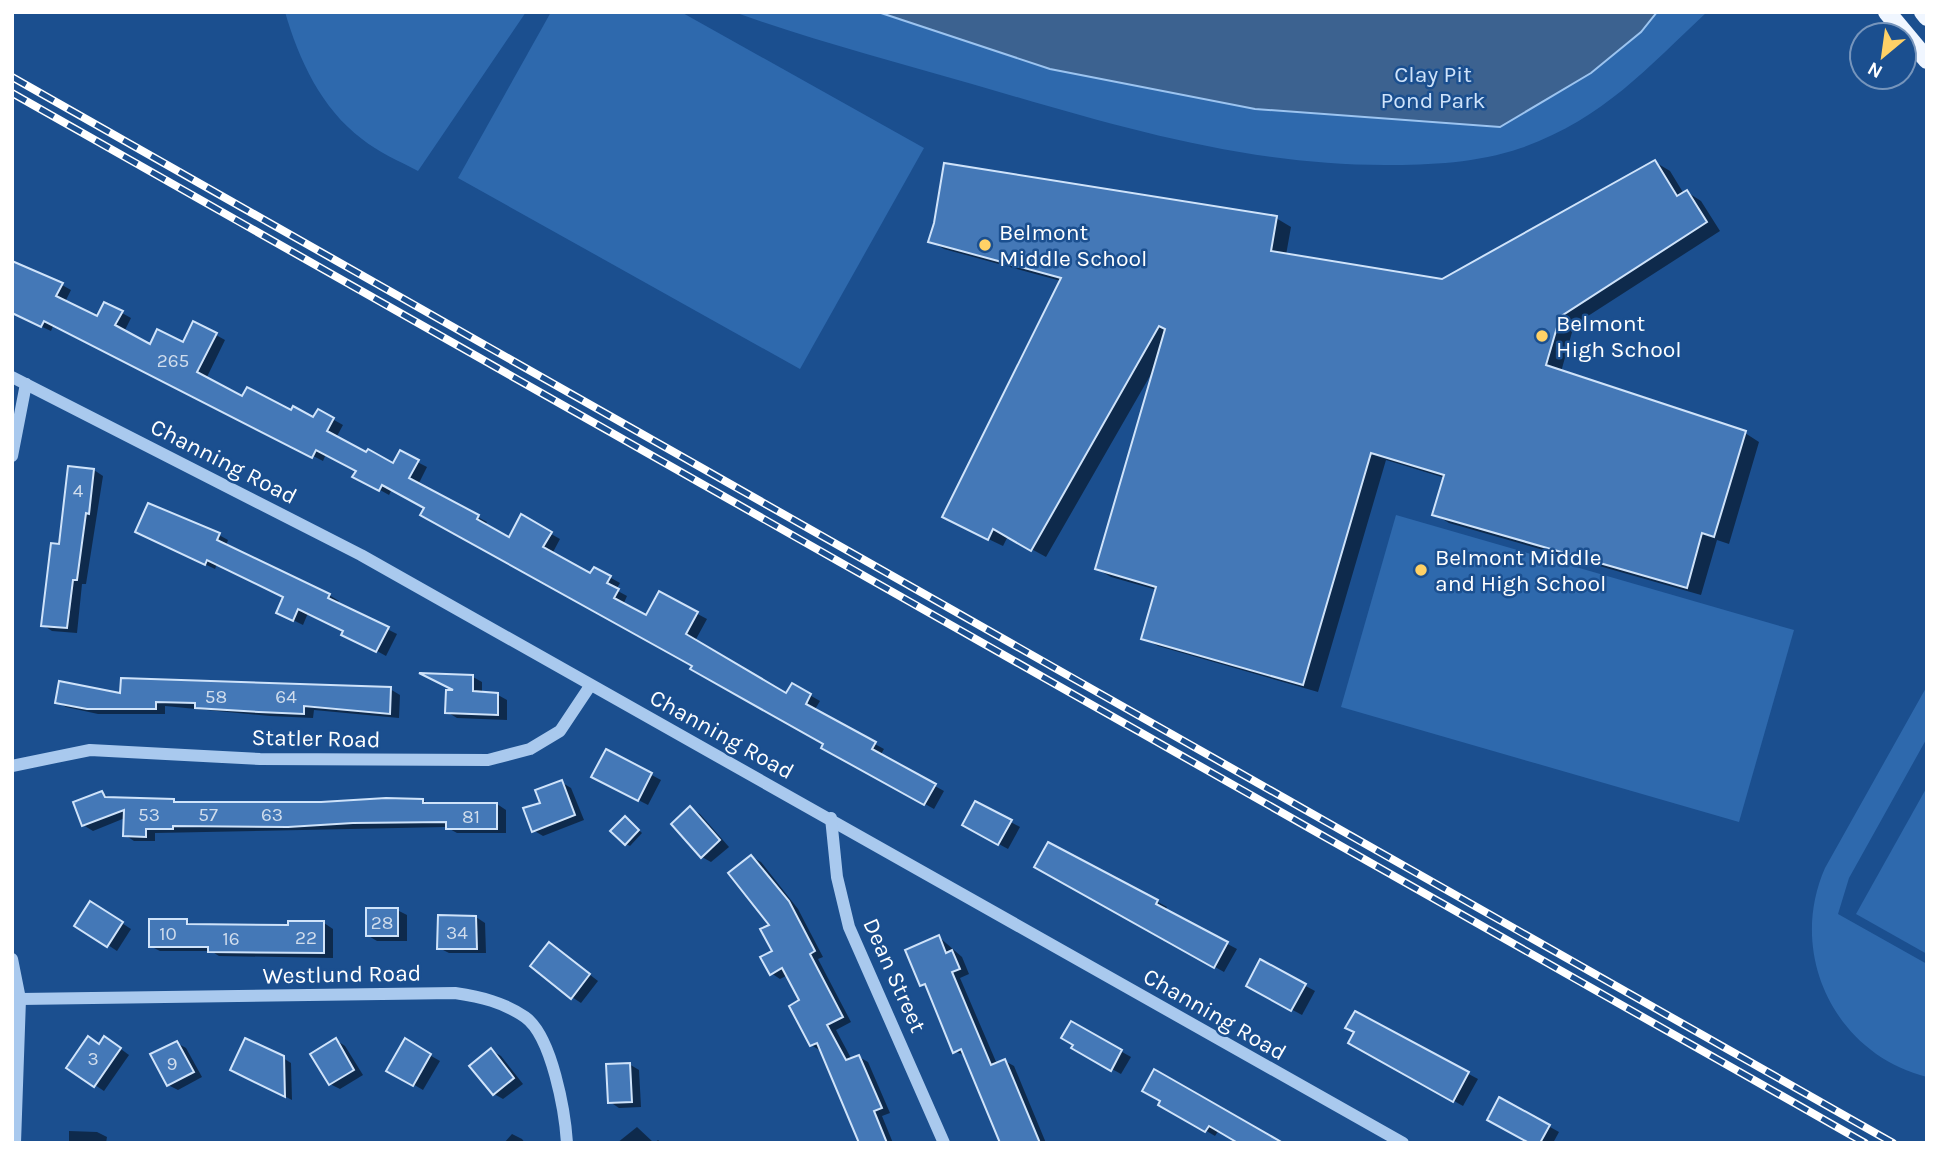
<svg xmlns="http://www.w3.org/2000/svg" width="1939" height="1155" font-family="Karla,sans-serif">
<rect width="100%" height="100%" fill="#1b4f8f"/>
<g fill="#2e69ad">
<path d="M 285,12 L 526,12 L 418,171 C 399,161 378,152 362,139 C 321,108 299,60 285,12 Z"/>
<path d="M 551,12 L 681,12 L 924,148 L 800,369 L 458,178 Z"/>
<path d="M 734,12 L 1707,12 C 1646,69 1603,119 1521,148 C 1477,163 1431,165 1385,165 C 1240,165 1110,124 972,84 C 892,61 812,40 734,12 Z"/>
<path d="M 1396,515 L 1794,630 L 1739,822 L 1341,707 Z"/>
<path d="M 1927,686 L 1927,738 L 1849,878 L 1838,914 L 1927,964 L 1927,1077 C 1835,1054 1787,954 1825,868 Z"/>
<path d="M 1927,787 L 1927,954 L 1856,914 Z"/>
</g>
<path fill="#3c6290" stroke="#9cc4f0" stroke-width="2" d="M 878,12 L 1657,12 L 1641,32 L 1591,73 L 1500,127 L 1255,109 L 1050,69 Z"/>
<g fill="#0007">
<path d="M 1655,162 L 1670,171 L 1684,194 L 1687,192 L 1701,201 L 1720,231 L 1574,325 L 1561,372 L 1745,433 L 1759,442 L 1729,544 L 1717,540 L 1701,595 L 1449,523 L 1434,514 L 1445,478 L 1386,460 L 1318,692 L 1158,646 L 1143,638 L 1157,590 L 1111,577 L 1097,569 L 1154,369 L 1046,557 L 1008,536 L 1003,546 L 959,525 L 1061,281 L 944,249 L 930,241 L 1276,218 L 1291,227 L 1286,255 L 1442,281 Z"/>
<path d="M 62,285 L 71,290 L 65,302 L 98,318 L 122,313 L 131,318 L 124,332 L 151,346 L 184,344 L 216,335 L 225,340 L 206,379 L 242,398 L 314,419 L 318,411 L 343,425 L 336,438 L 366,455 L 394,465 L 400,453 L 427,467 L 418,485 L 487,522 L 485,526 L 509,539 L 521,517 L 560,539 L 552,554 L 591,576 L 595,569 L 620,583 L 616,590 L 627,596 L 623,605 L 647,618 L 660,594 L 707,619 L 695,641 L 787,695 L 792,685 L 820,701 L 814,711 L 884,749 L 880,756 L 944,791 L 934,809 L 823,747 L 825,744 L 694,665 L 392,489 L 389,495 L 355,476 L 358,470 L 326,454 L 323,461 L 54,324 L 51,331 L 12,313 Z"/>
<path d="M 94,470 L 103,476 L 86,584 L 82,584 L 77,633 L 52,631 L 43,625 L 60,546 Z"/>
<path d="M 149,505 L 219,535 L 228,540 L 226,546 L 329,595 L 339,601 L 337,604 L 397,634 L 386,656 L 308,613 L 303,625 L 287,617 L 285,597 L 217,564 L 215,569 L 146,536 Z"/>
<path d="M 473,677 L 482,682 L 482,693 L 498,695 L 507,700 L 507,720 L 457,718 L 447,712 Z"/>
<path d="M 390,689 L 400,695 L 399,718 L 314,710 L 313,718 L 270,716 L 165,706 L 165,714 L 98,714 L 66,707 L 57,702 Z"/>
<path d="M 606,751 L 661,780 L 648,805 L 603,782 Z"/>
<path d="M 561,782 L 571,788 L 584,820 L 543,836 L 533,830 L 542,804 Z"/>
<path d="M 102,793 L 112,799 L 178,804 L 423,800 L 429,804 L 497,804 L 506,810 L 506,833 L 457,833 L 446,827 L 155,833 L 155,841 L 134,841 L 125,835 L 125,818 L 93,831 L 83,825 Z"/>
<path d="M 976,803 L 1020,827 L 1008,849 L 964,825 Z"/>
<path d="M 690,808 L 700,814 L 729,847 L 711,862 L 702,857 Z"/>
<path d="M 629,821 L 642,833 L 630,846 L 626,844 Z"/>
<path d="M 1049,845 L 1158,902 L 1167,907 L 1165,911 L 1237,949 L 1224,972 L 1036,867 Z"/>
<path d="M 752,857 L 761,862 L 798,909 L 823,957 L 818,959 L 851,1022 L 836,1030 L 852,1060 L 859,1057 L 868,1062 L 890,1113 L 882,1116 L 893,1143 L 861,1143 L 821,1051 L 811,1045 L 802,1001 L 788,975 L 780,979 L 771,973 L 774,952 L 771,926 Z"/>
<path d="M 100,909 L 131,929 L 117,951 L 108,945 Z"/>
<path d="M 397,910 L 407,915 L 407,941 L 377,941 L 367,935 Z"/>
<path d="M 476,917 L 485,923 L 486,953 L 449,953 L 439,948 Z"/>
<path d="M 186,921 L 194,926 L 290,926 L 324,923 L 333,929 L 333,958 L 219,956 L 211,951 L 160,951 L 150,946 Z"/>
<path d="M 939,937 L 962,957 L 969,974 L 960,978 L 997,1064 L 1005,1061 L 1014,1066 L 1046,1143 L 1015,1143 L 966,1056 L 954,1051 L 928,988 L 922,984 Z"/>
<path d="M 558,950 L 598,981 L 581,1003 L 572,997 Z"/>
<path d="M 1261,962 L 1315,991 L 1302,1015 L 1248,986 Z"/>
<path d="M 1355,1013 L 1478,1079 L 1463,1106 L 1350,1042 L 1356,1032 Z"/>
<path d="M 1071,1023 L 1131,1057 L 1121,1074 L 1074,1048 Z"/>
<path d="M 336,1040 L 345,1046 L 363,1075 L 340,1089 L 330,1084 Z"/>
<path d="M 405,1041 L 440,1061 L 423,1090 L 389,1070 Z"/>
<path d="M 177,1043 L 186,1048 L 202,1077 L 178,1090 L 168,1085 Z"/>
<path d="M 114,1044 L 129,1055 L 104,1091 L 95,1085 L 100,1046 Z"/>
<path d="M 491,1050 L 501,1056 L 523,1084 L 503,1099 L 494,1094 Z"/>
<path d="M 283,1058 L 291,1063 L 292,1100 L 240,1073 Z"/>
<path d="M 629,1064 L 639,1070 L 641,1107 L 619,1108 L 610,1102 Z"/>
<path d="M 1500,1099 L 1559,1132 L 1553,1143 L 1533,1143 Z"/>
<path d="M 1161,1104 L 1219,1130 L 1215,1136 Z"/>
<path d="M 637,1127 L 654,1143 L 658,1140 L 662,1143 L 617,1143 Z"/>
<path d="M 69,1131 L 97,1132 L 107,1137 L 106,1143 L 69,1143 Z"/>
<path d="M 512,1134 L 522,1139 L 525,1143 L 504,1143 Z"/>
</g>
<g fill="#4478b7" stroke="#cfe3fa" stroke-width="2">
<path d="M 1655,160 L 1677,196 L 1687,190 L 1707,222 L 1560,317 L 1546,365 L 1746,431 L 1714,537 L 1702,533 L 1687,588 L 1432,515 L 1444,475 L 1371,453 L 1303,685 L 1141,639 L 1156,587 L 1095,569 L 1165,329 L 1159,326 L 1031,551 L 993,529 L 988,540 L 942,517 L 1061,278 L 928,242 L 934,223 L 944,163 L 1277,216 L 1271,251 L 1442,279 Z"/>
<path d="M 12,261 L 63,283 L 56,296 L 97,316 L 104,302 L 123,311 L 115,325 L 150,344 L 157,329 L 183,342 L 193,321 L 217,333 L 197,372 L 242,396 L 247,387 L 291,410 L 293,406 L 313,417 L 318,409 L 334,418 L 327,431 L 366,452 L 368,449 L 393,463 L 400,450 L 419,460 L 409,478 L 479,515 L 477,519 L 509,537 L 521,514 L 552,532 L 543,547 L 590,573 L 594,567 L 611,576 L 607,583 L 619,589 L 614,598 L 646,615 L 659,591 L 698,612 L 686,634 L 786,693 L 792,683 L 811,694 L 806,704 L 876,742 L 872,749 L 936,784 L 924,805 L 821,748 L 823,744 L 690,669 L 692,666 L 420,515 L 424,508 L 382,485 L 379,491 L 352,477 L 356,471 L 316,450 L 312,458 L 44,321 L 41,327 L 12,313 Z"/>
<path d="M 68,466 L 94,469 L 89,514 L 86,513 L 77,580 L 73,580 L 67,628 L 41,626 L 51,543 L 59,544 Z"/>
<path d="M 148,503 L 220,533 L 217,540 L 330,594 L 328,598 L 389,627 L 376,652 L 341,635 L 343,631 L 298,609 L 293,621 L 276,613 L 283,597 L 207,560 L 205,565 L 135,532 Z"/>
<path d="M 419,673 L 473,675 L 473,691 L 498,693 L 498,715 L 445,713 L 446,690 L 453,690 Z"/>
<path d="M 121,678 L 391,687 L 390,714 L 304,706 L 304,714 L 259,712 L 195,708 L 195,703 L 156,702 L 156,709 L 87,709 L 55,703 L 59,681 L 120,693 Z"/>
<path d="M 606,749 L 652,773 L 638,801 L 591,777 Z"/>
<path d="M 562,780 L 575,815 L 532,832 L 523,808 L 540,803 L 535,790 Z"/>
<path d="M 102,791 L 105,797 L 174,799 L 174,802 L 321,802 L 386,798 L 423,799 L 423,803 L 497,803 L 497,829 L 446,829 L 446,822 L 353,823 L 288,827 L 173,826 L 173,829 L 146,829 L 146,837 L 123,836 L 124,810 L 82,826 L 73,802 Z"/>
<path d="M 975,801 L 1012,820 L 998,845 L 962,825 Z"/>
<path d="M 690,806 L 720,840 L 701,858 L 671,824 Z"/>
<path d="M 625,816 L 639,830 L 625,845 L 610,831 Z"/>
<path d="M 1048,842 L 1158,900 L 1156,904 L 1228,942 L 1214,968 L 1034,867 Z"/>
<path d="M 751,855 L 789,901 L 815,951 L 810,954 L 843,1017 L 827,1025 L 846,1060 L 859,1055 L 882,1108 L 874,1111 L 887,1143 L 859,1143 L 817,1043 L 810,1046 L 789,1006 L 799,1000 L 782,968 L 770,975 L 760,957 L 772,951 L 760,929 L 769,925 L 728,873 Z"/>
<path d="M 90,901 L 123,922 L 107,947 L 74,926 Z"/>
<rect x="366" y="908" width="32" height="28"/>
<path d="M 438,915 L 476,916 L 477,949 L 437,949 Z"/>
<path d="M 149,919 L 187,919 L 187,924 L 288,925 L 288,921 L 324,921 L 324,953 L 208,952 L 208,947 L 149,947 Z"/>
<path d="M 939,935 L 946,953 L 952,950 L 960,969 L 952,972 L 991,1065 L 1005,1059 L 1040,1143 L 1000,1143 L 961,1049 L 953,1053 L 925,984 L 920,986 L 905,950 Z"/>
<path d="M 549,942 L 590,974 L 571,999 L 530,966 Z"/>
<path d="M 1260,959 L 1306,984 L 1291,1011 L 1246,986 Z"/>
<path d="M 1355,1011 L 1469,1072 L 1453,1102 L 1348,1043 L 1354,1032 L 1345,1028 Z"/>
<path d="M 1071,1021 L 1122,1050 L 1111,1071 L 1071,1048 L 1073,1045 L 1061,1038 Z"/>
<path d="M 88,1036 L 99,1044 L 104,1036 L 121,1048 L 94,1087 L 66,1068 Z"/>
<path d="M 245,1038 L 284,1056 L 285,1097 L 230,1070 Z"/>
<path d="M 336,1038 L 354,1070 L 329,1085 L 310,1054 Z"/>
<path d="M 405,1038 L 431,1054 L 413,1086 L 386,1071 Z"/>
<path d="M 177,1041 L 194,1072 L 167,1086 L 150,1054 Z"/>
<path d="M 491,1048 L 514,1078 L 493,1095 L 469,1066 Z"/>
<path d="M 630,1063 L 632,1102 L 608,1103 L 606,1064 Z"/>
<path d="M 1154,1069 L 1203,1097 L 1283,1143 L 1238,1143 L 1209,1126 L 1205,1132 L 1158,1105 L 1160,1101 L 1142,1091 Z"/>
<path d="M 1499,1097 L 1550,1125 L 1540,1143 L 1529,1143 L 1487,1120 Z"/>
</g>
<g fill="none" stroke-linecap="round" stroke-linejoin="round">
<g stroke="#a9c9ee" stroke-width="12">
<path d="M 12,377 L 361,555 L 1403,1143"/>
<path d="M 12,456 L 26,384"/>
<path d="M 12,766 L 90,750 L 260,759 L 488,760 L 530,749 L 560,731 L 590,686"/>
<path d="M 831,818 L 837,877 L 849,927 L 944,1143"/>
<path d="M 12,959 L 20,999 L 15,1143"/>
<path d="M 20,999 L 455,993 C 481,997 503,1002 525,1017 C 552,1036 565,1112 567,1143"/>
</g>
<g stroke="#f0f6ff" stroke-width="18">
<path d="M 1887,12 L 1927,60"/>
<path d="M 1923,12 L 1927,17"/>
</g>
<g stroke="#fff" stroke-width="8">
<g id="rail">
<path d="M 12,77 L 1893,1143"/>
<path d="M 12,93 L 1865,1143"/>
</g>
</g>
<use href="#rail" stroke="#1b4f8f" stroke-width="5" stroke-dasharray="16" stroke-linecap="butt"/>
</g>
<g fill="#ffd166" stroke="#1b4f8f" stroke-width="2.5">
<circle cx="985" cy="245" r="7"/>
<circle cx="1542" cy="336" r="7"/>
<circle cx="1421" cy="570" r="7"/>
</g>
<g text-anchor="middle" stroke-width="5" stroke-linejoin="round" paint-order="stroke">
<g font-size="19" fill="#d0dded">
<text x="173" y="367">265</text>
<text x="78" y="497">4</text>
<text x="216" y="703">58</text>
<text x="286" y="703">64</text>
<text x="149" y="821">53</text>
<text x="208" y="821">57</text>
<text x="272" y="821">63</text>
<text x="471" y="823">81</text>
<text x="382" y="929">28</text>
<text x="457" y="939">34</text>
<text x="168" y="940">10</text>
<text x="306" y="944">22</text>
<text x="231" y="945">16</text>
<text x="93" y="1065">3</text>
<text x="172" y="1070">9</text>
</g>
<g font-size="23" fill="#cfe3fa" stroke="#1b4f8f">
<text x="1433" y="82">Clay Pit<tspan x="1433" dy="26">Pond Park</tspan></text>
</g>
<g font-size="23" fill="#fff" stroke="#1b4f8f" text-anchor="start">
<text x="999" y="240">Belmont<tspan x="999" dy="26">Middle School</tspan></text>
<text x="1556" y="331">Belmont<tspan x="1556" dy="26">High School</tspan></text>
<text x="1435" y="565">Belmont Middle<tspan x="1435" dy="26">and High School</tspan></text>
</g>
<g font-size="23" fill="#fff" stroke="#1b4f8f">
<text transform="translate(224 461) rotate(27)" y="8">Channing Road</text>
<text transform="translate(722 734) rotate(29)" y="8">Channing Road</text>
<text transform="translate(316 738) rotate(1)" y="8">Statler Road</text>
<text transform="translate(342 974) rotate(-1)" y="8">Westlund Road</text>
<text transform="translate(895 975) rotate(66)" y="8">Dean Street</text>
<text transform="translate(1215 1014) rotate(30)" y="8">Channing Road</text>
</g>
</g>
<rect width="1939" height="1155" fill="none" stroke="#ffffff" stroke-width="28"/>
<g transform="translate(1883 56) rotate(209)"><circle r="33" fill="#1b4f8f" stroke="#7695bc" stroke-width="2"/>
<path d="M0-5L12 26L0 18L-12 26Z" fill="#ffd166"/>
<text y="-10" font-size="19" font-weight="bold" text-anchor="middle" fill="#ffffff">N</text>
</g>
</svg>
